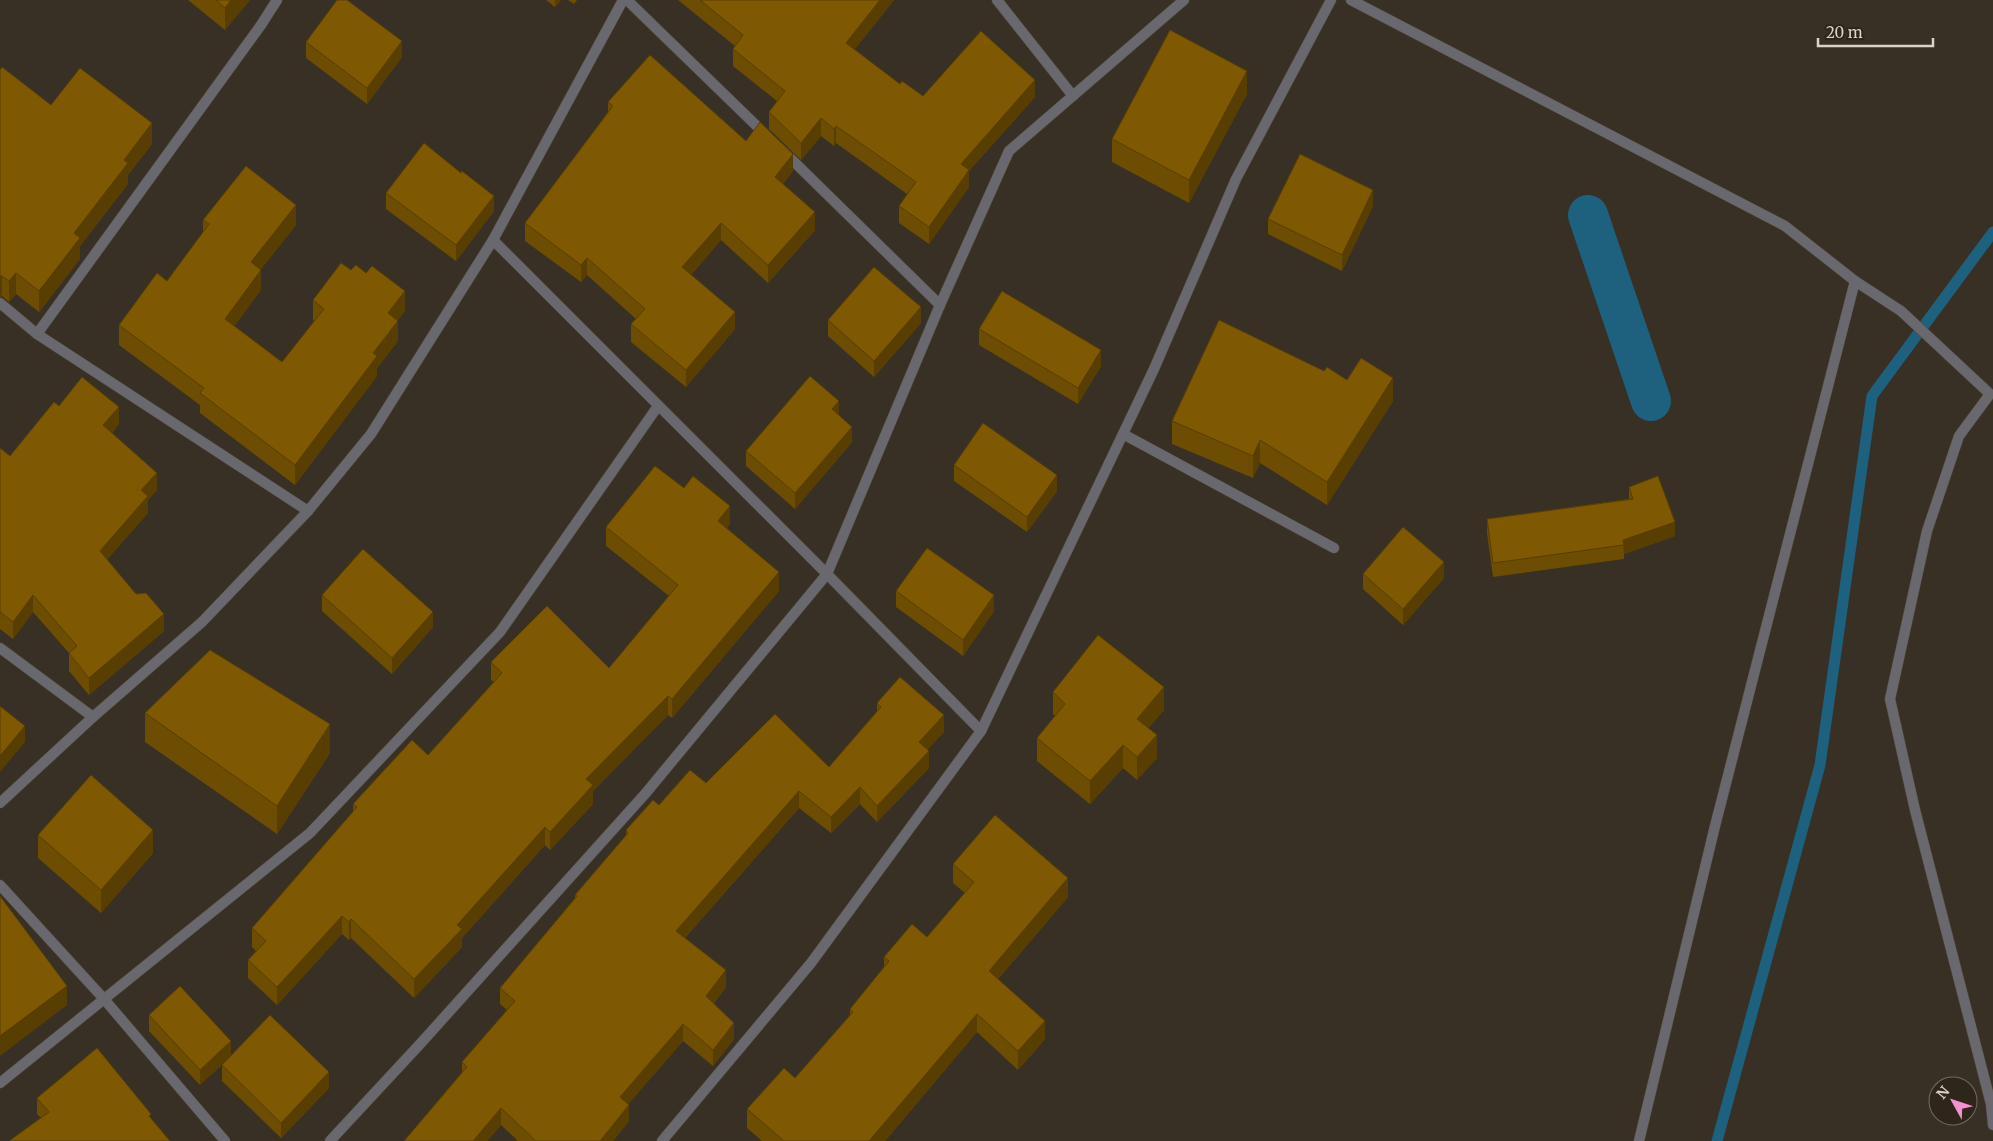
<svg xmlns="http://www.w3.org/2000/svg" width="1993" height="1141" font-family="Merriweather,serif">
<rect width="100%" height="100%" fill="#383024"/>
<g fill="none" stroke-linecap="round" stroke-linejoin="round">
<path stroke="#1e617f" stroke-width="11" d="M 1717,1141 L 1820,765 L 1872,396 L 1993,232"/>
<path stroke="#1e617f" stroke-width="40" d="M 1588,215 L 1651,401"/>
<g stroke="#554d42" stroke-width="11">
<g id="minor">
<path d="M 627,0 L 766,135"/>
<path d="M 997,0 L 1073,96"/>
<path d="M 1351,0 L 1785,226 L 1855,281 L 1901,311 L 1990,394 L 1959,436 L 1927,531 L 1890,699 L 1915,810 L 1991,1104 L 1993,1125"/>
<path d="M 784,152 L 940,305"/>
<path d="M 493,240 L 827,574 L 981,731 L 811,963 L 662,1141"/>
<path d="M 0,303 L 37,334 L 308,511"/>
<path d="M 37,334 L 261,25 L 277,0"/>
<path d="M 1123,434 L 1334,548"/>
<path d="M 0,648 L 93,717"/>
<path d="M 981,731 L 1154,369 L 1236,179 L 1331,0"/>
<path d="M 0,885 L 104,999 L 225,1141"/>
<path d="M 0,1083 L 310,833 L 500,632 L 658,406"/>
<path d="M 330,1141 L 421,1043 L 645,794 L 827,574 L 940,305 L 1009,151 L 1184,0"/>
<path d="M 1639,1141 L 1715,826 L 1855,281"/>
</g>
</g>
<g stroke="#554d42" stroke-width="11">
<path id="tertiary" d="M 0,803 L 93,717 L 202,622 L 308,511 L 371,434 L 493,240 L 623,0"/>
</g>
<use href="#minor" stroke="#69686e" stroke-width="10"/>
<use href="#tertiary" stroke="#69686e" stroke-width="10"/>
</g>
<g fill="#6c4d02">
<path d="M 188,0 L 250,0 L 225,30 Z"/>
<path d="M 546,0 L 561,0 L 555,7 Z"/>
<path d="M 568,0 L 577,0 L 574,4 Z"/>
<path d="M 678,0 L 894,0 L 854,50 L 900,84 L 923,96 L 1035,97 L 969,171 L 969,187 L 929,244 L 899,223 L 899,206 L 907,194 L 836,143 L 834,146 L 821,136 L 801,160 L 769,129 L 769,112 L 777,101 L 733,66 L 733,49 L 735,46 Z"/>
<path d="M 306,42 L 402,57 L 367,104 L 306,58 Z"/>
<path d="M 0,70 L 51,105 L 152,144 L 128,175 L 128,184 L 80,246 L 80,259 L 39,312 L 16,294 L 9,302 L 2,296 L 0,297 L 0,312 Z"/>
<path d="M 1247,94 L 1189,203 L 1112,162 L 1112,139 Z"/>
<path d="M 608,102 L 746,141 L 793,171 L 783,184 L 815,230 L 768,283 L 721,240 L 691,275 L 735,329 L 686,387 L 631,342 L 631,324 L 636,319 L 587,275 L 581,282 L 525,241 L 525,223 L 608,112 Z"/>
<path d="M 386,193 L 494,211 L 456,261 L 386,209 Z"/>
<path d="M 1373,206 L 1342,271 L 1268,234 L 1268,219 Z"/>
<path d="M 203,220 L 296,225 L 261,269 L 261,290 L 234,326 L 282,362 L 314,321 L 313,320 L 313,300 L 405,311 L 397,320 L 398,341 L 377,368 L 377,376 L 295,485 L 200,413 L 200,405 L 119,345 L 119,325 L 167,281 L 203,232 Z"/>
<path d="M 828,320 L 921,323 L 874,377 L 828,336 Z"/>
<path d="M 979,329 L 1101,366 L 1078,404 L 979,345 Z"/>
<path d="M 1324,371 L 1347,380 L 1393,401 L 1327,505 L 1260,463 L 1253,478 L 1172,444 L 1172,421 Z"/>
<path d="M 59,406 L 119,424 L 112,433 L 157,490 L 148,500 L 148,513 L 107,559 L 164,631 L 89,695 L 69,671 L 69,653 L 33,612 L 13,639 L 0,629 L 0,448 L 10,456 Z"/>
<path d="M 839,416 L 852,442 L 795,509 L 746,466 L 746,451 Z"/>
<path d="M 954,465 L 1057,491 L 1027,532 L 954,481 Z"/>
<path d="M 1629,487 L 1675,536 L 1624,554 L 1624,559 L 1493,577 L 1487,533 L 1487,519 L 1629,499 Z"/>
<path d="M 730,524 L 727,528 L 779,591 L 672,718 L 668,715 L 593,791 L 593,804 L 550,850 L 545,845 L 462,938 L 462,947 L 414,998 L 351,938 L 349,940 L 342,934 L 277,1005 L 248,978 L 248,960 L 256,951 L 252,947 L 252,928 L 353,812 L 353,804 L 428,755 L 494,682 L 491,680 L 491,662 L 609,668 L 669,596 L 606,546 L 606,527 Z"/>
<path d="M 1363,574 L 1444,578 L 1403,625 L 1363,589 Z"/>
<path d="M 896,591 L 994,611 L 963,656 L 896,607 Z"/>
<path d="M 322,595 L 433,627 L 392,674 L 322,611 Z"/>
<path d="M 1053,692 L 1164,710 L 1148,728 L 1157,758 L 1137,780 L 1123,768 L 1090,804 L 1037,761 L 1037,738 L 1055,716 L 1053,714 Z"/>
<path d="M 877,703 L 944,732 L 927,750 L 929,768 L 877,822 L 860,804 L 831,833 L 799,808 L 685,938 L 726,987 L 714,1003 L 734,1039 L 713,1066 L 683,1041 L 628,1104 L 629,1121 L 613,1141 L 518,1141 L 501,1125 L 487,1141 L 404,1141 L 462,1072 L 462,1062 L 507,1010 L 500,1004 L 500,988 L 575,898 L 575,895 L 626,836 L 626,830 L 659,805 L 706,783 L 829,767 L 877,711 Z"/>
<path d="M 145,713 L 330,753 L 277,834 L 145,742 Z"/>
<path d="M 38,835 L 153,853 L 101,913 L 38,858 Z"/>
<path d="M 953,864 L 1068,897 L 998,979 L 1045,1039 L 1018,1070 L 977,1032 L 885,1141 L 762,1141 L 747,1128 L 747,1109 L 795,1078 L 850,1015 L 850,1009 L 884,967 L 884,957 L 927,937 L 965,893 L 953,883 Z"/>
<path d="M 149,1015 L 231,1056 L 329,1088 L 281,1138 L 222,1081 L 222,1065 L 227,1060 L 200,1085 L 149,1031 Z"/>
<path d="M 37,1098 L 151,1119 L 41,1118 L 37,1114 Z"/>
</g>
<g fill="#583e01">
<path d="M 231,0 L 250,0 L 225,30 L 225,8 Z"/>
<path d="M 555,0 L 561,0 L 555,7 Z"/>
<path d="M 880,0 L 894,0 L 846,60 L 846,43 Z"/>
<path d="M 402,41 L 402,57 L 367,104 L 367,88 Z"/>
<path d="M 1247,71 L 1247,94 L 1189,203 L 1189,180 Z"/>
<path d="M 1035,80 L 1035,97 L 969,171 L 969,187 L 929,244 L 929,227 L 961,164 Z"/>
<path d="M 821,118 L 821,136 L 801,160 L 801,143 Z"/>
<path d="M 152,123 L 152,144 L 128,175 L 128,184 L 80,246 L 80,259 L 39,312 L 39,291 L 74,233 L 124,160 Z"/>
<path d="M 836,126 L 836,143 L 834,146 L 834,129 Z"/>
<path d="M 793,154 L 793,171 L 775,194 L 775,177 Z"/>
<path d="M 1373,190 L 1373,206 L 1342,271 L 1342,255 Z"/>
<path d="M 494,196 L 494,211 L 456,261 L 456,245 Z"/>
<path d="M 296,205 L 296,225 L 251,282 L 251,262 Z"/>
<path d="M 815,212 L 815,230 L 768,283 L 768,265 Z"/>
<path d="M 721,223 L 721,240 L 682,285 L 682,267 Z"/>
<path d="M 587,258 L 587,275 L 581,282 L 581,265 Z"/>
<path d="M 261,270 L 261,290 L 225,339 L 225,319 Z"/>
<path d="M 16,273 L 16,294 L 9,302 L 9,281 Z"/>
<path d="M 0,276 L 2,276 L 2,296 L 0,297 L 0,313 Z"/>
<path d="M 405,291 L 405,311 L 388,333 L 388,313 Z"/>
<path d="M 921,307 L 921,323 L 874,377 L 874,361 Z"/>
<path d="M 735,312 L 735,329 L 686,387 L 686,370 Z"/>
<path d="M 398,321 L 398,341 L 377,368 L 377,376 L 295,485 L 295,465 L 373,353 Z"/>
<path d="M 1101,350 L 1101,366 L 1078,404 L 1078,388 Z"/>
<path d="M 1393,378 L 1393,401 L 1327,505 L 1327,482 Z"/>
<path d="M 839,401 L 839,417 L 832,409 Z"/>
<path d="M 119,407 L 119,424 L 103,443 L 103,425 Z"/>
<path d="M 852,427 L 852,442 L 795,509 L 795,493 Z"/>
<path d="M 1260,440 L 1260,463 L 1253,478 L 1253,456 Z"/>
<path d="M 157,473 L 157,490 L 148,500 L 148,513 L 100,568 L 100,551 L 141,490 Z"/>
<path d="M 1057,475 L 1057,491 L 1027,532 L 1027,517 Z"/>
<path d="M 730,506 L 730,524 L 718,540 L 718,521 Z"/>
<path d="M 1675,522 L 1675,536 L 1624,554 L 1623,540 Z"/>
<path d="M 1444,562 L 1444,578 L 1403,625 L 1403,609 Z"/>
<path d="M 779,572 L 779,591 L 672,718 L 672,699 Z"/>
<path d="M 33,595 L 33,612 L 13,639 L 13,622 Z"/>
<path d="M 994,595 L 994,611 L 963,656 L 963,640 Z"/>
<path d="M 433,612 L 433,627 L 392,674 L 392,658 Z"/>
<path d="M 164,614 L 164,631 L 89,695 L 89,678 Z"/>
<path d="M 1164,687 L 1164,710 L 1137,742 L 1137,719 Z"/>
<path d="M 668,696 L 668,715 L 593,791 L 593,804 L 550,850 L 550,832 L 586,779 Z"/>
<path d="M 944,715 L 944,732 L 919,758 L 919,742 Z"/>
<path d="M 330,724 L 330,753 L 277,834 L 277,806 Z"/>
<path d="M 25,726 L 25,742 L 0,772 L 0,756 Z"/>
<path d="M 1157,735 L 1157,758 L 1137,780 L 1137,757 Z"/>
<path d="M 1123,745 L 1123,768 L 1090,804 L 1090,781 Z"/>
<path d="M 929,751 L 929,768 L 877,822 L 877,806 Z"/>
<path d="M 860,787 L 860,804 L 831,833 L 831,817 Z"/>
<path d="M 799,791 L 799,808 L 676,948 L 676,931 Z"/>
<path d="M 545,827 L 545,845 L 462,938 L 462,947 L 414,998 L 414,979 L 457,925 Z"/>
<path d="M 153,830 L 153,853 L 101,913 L 101,890 Z"/>
<path d="M 1068,878 L 1068,897 L 989,989 L 989,971 Z"/>
<path d="M 342,916 L 342,934 L 277,1005 L 277,987 Z"/>
<path d="M 351,919 L 351,938 L 349,940 L 349,922 Z"/>
<path d="M 726,970 L 726,987 L 706,1012 L 706,996 Z"/>
<path d="M 67,986 L 67,1005 L 0,1056 L 0,1036 Z"/>
<path d="M 977,1014 L 977,1032 L 885,1141 L 869,1141 Z"/>
<path d="M 1045,1021 L 1045,1039 L 1018,1070 L 1018,1051 Z"/>
<path d="M 734,1023 L 734,1039 L 713,1066 L 713,1050 Z"/>
<path d="M 683,1024 L 683,1041 L 620,1114 L 620,1097 Z"/>
<path d="M 231,1041 L 231,1056 L 200,1085 L 200,1070 Z"/>
<path d="M 329,1072 L 329,1088 L 281,1138 L 281,1123 Z"/>
<path d="M 629,1105 L 629,1121 L 613,1141 L 600,1141 Z"/>
<path d="M 501,1108 L 501,1125 L 487,1141 L 473,1141 Z"/>
</g>
<g fill="#7e5902" stroke="#583e01">
<path d="M 216,0 L 231,0 L 225,8 Z"/>
<path d="M 337,0 L 347,0 L 402,41 L 367,88 L 306,42 Z"/>
<path d="M 700,0 L 880,0 L 846,43 L 900,84 L 902,81 L 923,96 L 981,31 L 1035,80 L 961,164 L 969,170 L 929,227 L 899,206 L 916,182 L 836,126 L 834,129 L 821,118 L 801,143 L 769,112 L 785,91 L 733,49 L 743,35 Z"/>
<path d="M 1170,30 L 1247,71 L 1189,180 L 1112,139 Z"/>
<path d="M 650,55 L 746,141 L 760,122 L 793,154 L 775,177 L 815,212 L 768,265 L 721,223 L 682,267 L 735,312 L 686,370 L 631,324 L 645,309 L 587,258 L 581,265 L 525,223 L 613,106 L 608,102 Z"/>
<path d="M 2,67 L 51,105 L 80,68 L 152,123 L 124,160 L 128,163 L 74,233 L 80,238 L 39,291 L 16,273 L 9,281 L 2,276 L 0,276 L 0,70 Z"/>
<path d="M 424,143 L 461,173 L 462,171 L 494,196 L 456,245 L 386,193 Z"/>
<path d="M 1300,154 L 1373,190 L 1342,255 L 1268,219 Z"/>
<path d="M 246,166 L 296,205 L 251,262 L 261,270 L 225,319 L 282,362 L 324,309 L 313,300 L 341,263 L 351,270 L 356,265 L 366,273 L 372,266 L 405,291 L 388,313 L 398,321 L 373,353 L 377,356 L 295,465 L 200,393 L 204,388 L 119,325 L 157,273 L 167,281 L 209,224 L 203,220 Z"/>
<path d="M 874,267 L 921,307 L 874,361 L 828,320 Z"/>
<path d="M 1002,291 L 1101,350 L 1078,388 L 979,329 Z"/>
<path d="M 1219,320 L 1324,371 L 1327,367 L 1347,380 L 1361,358 L 1393,378 L 1327,482 L 1260,440 L 1253,456 L 1172,421 Z"/>
<path d="M 810,376 L 839,401 L 832,409 L 852,427 L 795,493 L 746,451 Z"/>
<path d="M 82,377 L 119,407 L 103,425 L 157,473 L 141,490 L 148,496 L 100,551 L 136,594 L 146,593 L 164,614 L 89,678 L 69,653 L 77,646 L 33,595 L 13,622 L 0,612 L 0,448 L 10,456 L 54,402 L 59,406 Z"/>
<path d="M 983,423 L 1057,475 L 1027,517 L 954,465 Z"/>
<path d="M 655,466 L 684,488 L 693,476 L 730,506 L 718,521 L 779,572 L 672,699 L 668,696 L 586,779 L 593,785 L 550,832 L 545,827 L 457,925 L 462,929 L 414,979 L 351,919 L 349,922 L 342,916 L 277,987 L 248,960 L 266,941 L 252,928 L 357,807 L 353,804 L 412,740 L 428,755 L 502,673 L 491,662 L 547,606 L 609,668 L 678,585 L 606,527 Z"/>
<path d="M 1658,476 L 1675,522 L 1623,540 L 1624,545 L 1493,563 L 1487,519 L 1633,499 L 1629,487 Z"/>
<path d="M 1403,527 L 1444,562 L 1403,609 L 1363,574 Z"/>
<path d="M 927,548 L 994,595 L 963,640 L 896,591 Z"/>
<path d="M 363,549 L 433,612 L 392,658 L 322,595 Z"/>
<path d="M 1098,635 L 1164,687 L 1137,719 L 1157,735 L 1137,757 L 1123,745 L 1090,781 L 1037,738 L 1065,704 L 1053,692 Z"/>
<path d="M 210,650 L 330,724 L 277,806 L 145,713 Z"/>
<path d="M 900,677 L 944,715 L 919,742 L 929,751 L 877,806 L 860,787 L 831,817 L 799,791 L 676,931 L 726,970 L 706,996 L 734,1023 L 713,1050 L 683,1024 L 620,1097 L 629,1105 L 600,1141 L 536,1141 L 501,1108 L 473,1141 L 404,1141 L 467,1067 L 462,1062 L 515,1001 L 500,988 L 577,896 L 575,895 L 628,833 L 626,830 L 653,800 L 659,805 L 690,770 L 706,783 L 775,714 L 829,767 L 881,707 L 877,703 Z"/>
<path d="M 0,706 L 25,726 L 0,756 Z"/>
<path d="M 91,775 L 153,830 L 101,890 L 38,835 Z"/>
<path d="M 995,815 L 1068,878 L 989,971 L 1045,1021 L 1018,1051 L 977,1014 L 869,1141 L 784,1141 L 747,1109 L 784,1068 L 795,1078 L 853,1012 L 850,1009 L 889,961 L 884,957 L 912,924 L 927,937 L 974,882 L 953,864 Z"/>
<path d="M 0,896 L 67,986 L 0,1036 Z"/>
<path d="M 180,986 L 231,1041 L 200,1070 L 149,1015 Z"/>
<path d="M 270,1015 L 329,1072 L 281,1123 L 222,1065 Z"/>
<path d="M 97,1048 L 151,1114 L 149,1116 L 170,1141 L 9,1141 L 49,1112 L 37,1098 Z"/>
</g>
<g transform="translate(1953 1101) rotate(310)"><circle r="24" fill="#2d261a" stroke="#716b61"/>
<path d="M0-4L9 19L0 12L-9 19Z" fill="#f590d1"/>
<text y="-8" font-size="14" font-weight="bold" text-anchor="middle" fill="#d8d3cb">N</text>
</g>
<path d="M1818 38v8h115v-8" fill="none" stroke="#d8d3cb" stroke-width="2.5"/>
<text x="1826" y="38" font-size="15" fill="#d8d3cb" stroke="#2d261a" stroke-width="4" paint-order="stroke">20 m</text>
</svg>
